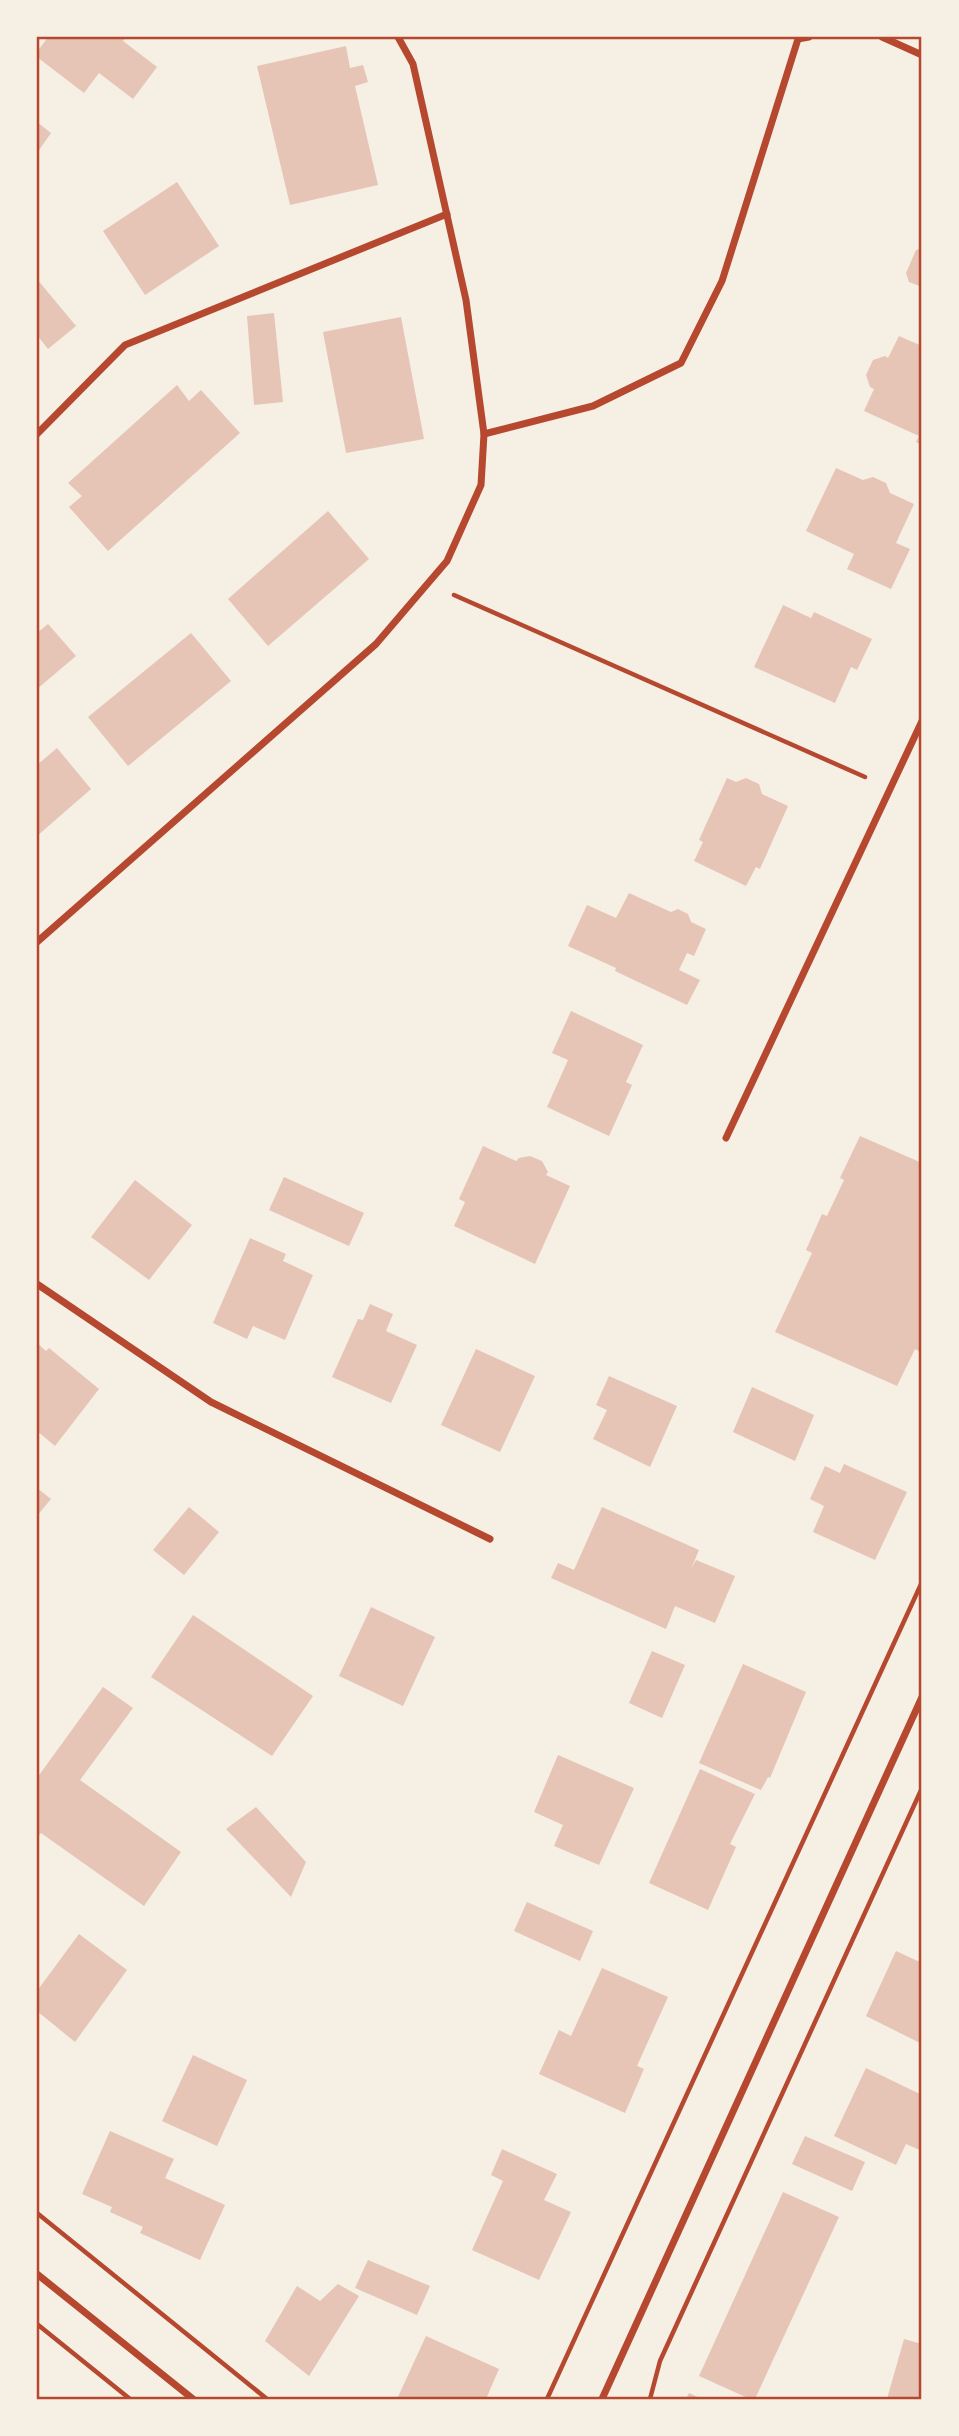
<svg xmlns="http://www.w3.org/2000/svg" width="959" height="2436" font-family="'Fira Sans Condensed',sans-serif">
<rect width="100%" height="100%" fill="#f6efe4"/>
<g fill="#e6c5b7">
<path d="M 48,37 L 126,37 L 123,41 L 157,67 L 133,99 L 99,73 L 84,93 L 37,57 L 37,52 Z"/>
<path d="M 346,46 L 350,68 L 363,65 L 368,82 L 355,86 L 378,185 L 290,205 L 257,66 Z"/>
<path d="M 37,122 L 51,133 L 37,153 Z"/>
<path d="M 177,182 L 219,246 L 145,295 L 103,231 Z"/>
<path d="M 922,248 L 922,287 L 909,282 L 906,273 L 916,250 Z"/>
<path d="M 37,279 L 76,326 L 48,349 L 37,335 Z"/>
<path d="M 274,313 L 283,402 L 254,405 L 247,316 Z"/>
<path d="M 401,317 L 424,439 L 346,453 L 323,332 Z"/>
<path d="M 899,336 L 922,346 L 922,445 L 916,442 L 919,436 L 864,411 L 874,389 L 870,387 L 866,375 L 873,360 L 885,356 L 888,358 Z"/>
<path d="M 177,385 L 189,401 L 201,390 L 240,433 L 108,551 L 69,507 L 82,496 L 68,483 Z"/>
<path d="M 836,468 L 863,480 L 873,477 L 886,483 L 890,493 L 914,504 L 896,543 L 910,549 L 891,589 L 847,569 L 854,554 L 806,531 Z"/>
<path d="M 328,511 L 369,559 L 268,646 L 228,599 Z"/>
<path d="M 783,605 L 811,618 L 814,612 L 872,639 L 857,670 L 851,667 L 835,703 L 754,667 Z"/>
<path d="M 48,624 L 76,656 L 37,689 L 37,633 Z"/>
<path d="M 191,633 L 231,681 L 128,766 L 88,717 Z"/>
<path d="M 57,748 L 91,789 L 37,836 L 37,765 Z"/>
<path d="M 727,778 L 736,782 L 746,778 L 759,784 L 762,794 L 788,806 L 760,869 L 756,867 L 746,886 L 694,861 L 703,842 L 699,840 Z"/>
<path d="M 629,893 L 671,912 L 678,909 L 688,914 L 691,922 L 706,929 L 694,956 L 687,953 L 679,970 L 700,980 L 687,1005 L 615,971 L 616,968 L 568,946 L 587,905 L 616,918 Z"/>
<path d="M 571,1011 L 643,1045 L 626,1082 L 632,1085 L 609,1136 L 547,1107 L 568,1060 L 552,1053 Z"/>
<path d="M 860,1136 L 922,1163 L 922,1353 L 915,1349 L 897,1386 L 775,1332 L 812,1253 L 806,1250 L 822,1214 L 827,1216 L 844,1180 L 840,1178 Z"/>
<path d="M 483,1146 L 516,1161 L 519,1158 L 530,1156 L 542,1161 L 548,1172 L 546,1175 L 570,1186 L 535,1264 L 454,1226 L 465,1202 L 459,1199 Z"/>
<path d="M 284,1177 L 364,1213 L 349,1246 L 269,1210 Z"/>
<path d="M 135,1180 L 192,1225 L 149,1280 L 91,1237 Z"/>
<path d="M 250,1238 L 286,1254 L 283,1261 L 313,1275 L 285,1340 L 253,1326 L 247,1339 L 213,1323 Z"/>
<path d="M 370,1304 L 393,1314 L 386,1331 L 417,1345 L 391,1403 L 332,1377 L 358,1319 L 363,1320 Z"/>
<path d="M 37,1343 L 46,1351 L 49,1348 L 99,1389 L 55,1446 L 37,1431 Z"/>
<path d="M 476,1349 L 535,1376 L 500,1452 L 441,1425 Z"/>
<path d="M 609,1376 L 677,1406 L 650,1467 L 593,1439 L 607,1410 L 596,1405 Z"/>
<path d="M 752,1387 L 814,1415 L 795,1461 L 733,1432 Z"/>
<path d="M 844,1464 L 907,1492 L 875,1560 L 813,1532 L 824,1506 L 810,1499 L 825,1466 L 840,1473 Z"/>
<path d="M 37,1488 L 51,1499 L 37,1516 Z"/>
<path d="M 189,1507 L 219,1532 L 184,1575 L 153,1550 Z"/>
<path d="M 602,1507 L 699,1550 L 691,1569 L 696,1560 L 735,1576 L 715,1623 L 675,1606 L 666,1629 L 551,1578 L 558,1563 L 574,1570 Z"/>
<path d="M 371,1607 L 435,1637 L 403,1706 L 339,1676 Z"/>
<path d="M 193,1615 L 313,1696 L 272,1756 L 151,1677 Z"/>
<path d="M 652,1651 L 685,1665 L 662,1718 L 629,1703 Z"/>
<path d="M 743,1664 L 806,1692 L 770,1778 L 768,1777 L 761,1790 L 699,1763 Z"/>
<path d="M 103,1687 L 133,1708 L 80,1780 L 181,1852 L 144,1906 L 41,1833 L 37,1838 L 37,1778 Z"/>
<path d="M 558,1755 L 634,1788 L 599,1865 L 554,1846 L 563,1825 L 534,1812 Z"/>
<path d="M 700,1769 L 755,1794 L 730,1844 L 736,1847 L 708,1910 L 649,1883 Z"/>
<path d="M 256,1807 L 306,1862 L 291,1897 L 226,1829 Z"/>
<path d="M 527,1902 L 593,1931 L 580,1961 L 514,1931 Z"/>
<path d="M 79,1934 L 127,1970 L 75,2042 L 37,2011 L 37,1991 Z"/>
<path d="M 896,1951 L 922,1963 L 922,2044 L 866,2016 Z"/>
<path d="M 602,1968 L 668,1997 L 637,2066 L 644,2069 L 625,2113 L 539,2074 L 559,2030 L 571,2036 Z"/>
<path d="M 193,2055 L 247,2080 L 217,2146 L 162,2121 Z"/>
<path d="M 866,2068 L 922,2095 L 922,2151 L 906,2144 L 896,2165 L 834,2136 Z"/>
<path d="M 110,2131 L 174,2159 L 165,2178 L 225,2205 L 200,2260 L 140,2233 L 143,2227 L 110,2212 L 112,2207 L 82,2194 Z"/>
<path d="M 805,2136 L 865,2162 L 852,2191 L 792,2164 Z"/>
<path d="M 502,2149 L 557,2174 L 544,2200 L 571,2212 L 539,2280 L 472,2250 L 503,2181 L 491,2175 Z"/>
<path d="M 783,2192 L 839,2217 L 755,2399 L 750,2399 L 699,2376 Z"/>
<path d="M 368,2260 L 430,2286 L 417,2315 L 355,2288 Z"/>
<path d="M 338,2284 L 359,2296 L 309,2376 L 265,2341 L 297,2286 L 320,2301 Z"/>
<path d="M 426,2336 L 499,2369 L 486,2399 L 397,2399 Z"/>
<path d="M 904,2339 L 922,2344 L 922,2399 L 887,2399 Z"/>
<path d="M 689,2393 L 702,2399 L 686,2399 Z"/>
</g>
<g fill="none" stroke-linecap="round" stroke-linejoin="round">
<g stroke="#b5482f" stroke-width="4.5">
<path d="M 454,595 L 865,777"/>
<path d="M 37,2213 L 267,2399"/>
<path d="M 37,2324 L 130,2399"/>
<path d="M 547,2399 L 922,1582"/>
<path d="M 650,2399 L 660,2361 L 922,1788"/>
</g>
<g stroke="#b5482f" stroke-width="7">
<path d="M 882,37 L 922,55"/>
<path d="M 37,434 L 125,345 L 447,214"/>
<path d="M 484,434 L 593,406 L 681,363 L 722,281 L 798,39 L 809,37"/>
<path d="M 37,942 L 376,644 L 447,561 L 481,485 L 484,434 L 466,300 L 413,64 L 398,37"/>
<path d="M 726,1138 L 922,721"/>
<path d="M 37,1284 L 211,1402 L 490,1539"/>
<path d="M 37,2274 L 193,2399"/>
<path d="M 602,2399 L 922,1697"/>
</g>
</g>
<rect width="959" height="2436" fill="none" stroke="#f6efe4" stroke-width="77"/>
<rect x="38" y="38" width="882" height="2360" fill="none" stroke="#b5482f" stroke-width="2.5"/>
</svg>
